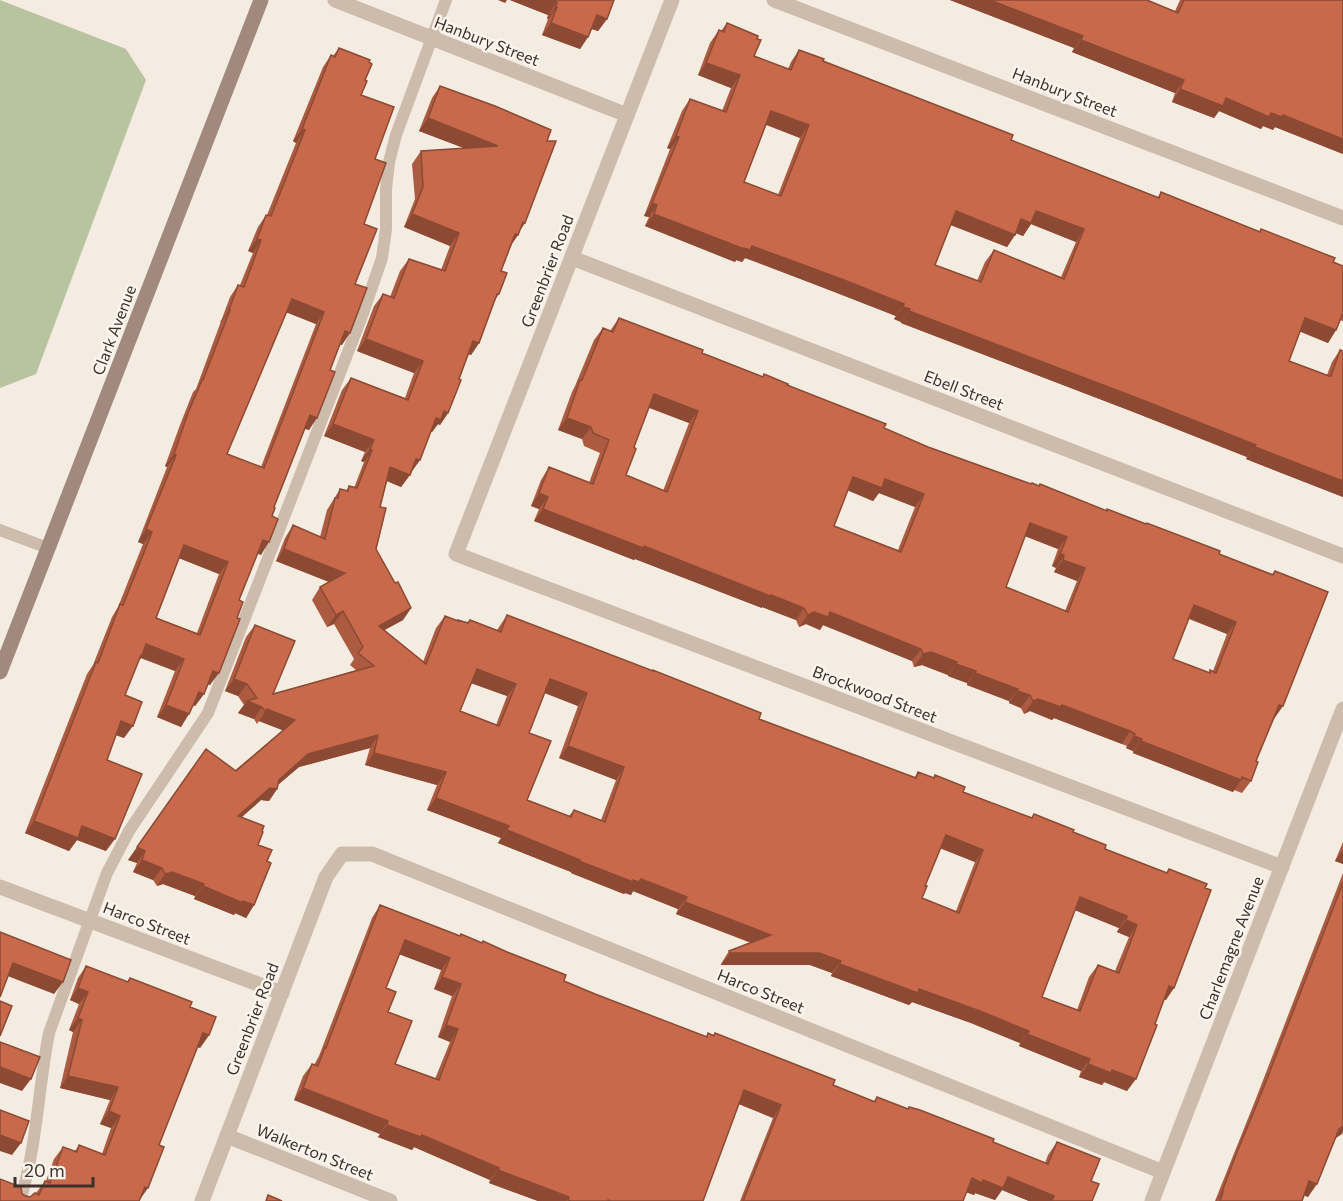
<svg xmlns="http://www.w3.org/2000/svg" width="1343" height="1201" font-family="Commissioner,sans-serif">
<rect width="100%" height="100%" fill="#f4ebe1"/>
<path fill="#b8c4a0" d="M 0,0 L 126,49 L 146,80 L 36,374 L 0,388 Z"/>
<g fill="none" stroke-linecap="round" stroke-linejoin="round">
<g stroke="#cdbbac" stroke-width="12">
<path d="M 0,530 L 48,548"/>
<path d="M 20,1201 C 37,1147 38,1089 49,1033 L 107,873 L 129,831 L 208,713 L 362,316 L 382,258 L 386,229 L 386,189 L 389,162 L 396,135 L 446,0"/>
</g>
<g stroke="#cdbbac" stroke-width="15">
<path d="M 335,0 L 627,115"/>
<path d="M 672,0 L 456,554 L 1282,867"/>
<path d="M 774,0 L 1343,218"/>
<path d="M 572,258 L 1343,556"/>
<path d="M 0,887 L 282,993"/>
<path d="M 227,1136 L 390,1201"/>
<path d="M 202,1201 L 326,877 L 342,854 L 372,854 L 1163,1172"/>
<path d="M 1152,1201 L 1343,709"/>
</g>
<path stroke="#a18a7d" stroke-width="15" d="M 0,672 L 261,0"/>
</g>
<g fill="#ac5a40" fill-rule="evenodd">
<path d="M 510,0 L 614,0 L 607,19 L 598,31 L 592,29 L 588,37 L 580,49 L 542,35 L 548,19 L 547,18 L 548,15 Z"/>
<path d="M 950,0 L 1147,0 L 1175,11 L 1180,0 L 1343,0 L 1343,154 L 1275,127 L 1273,130 L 1263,126 L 1261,129 L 1219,111 L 1214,118 L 1172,102 L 1175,93 L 1072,52 L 1074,48 Z"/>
<path d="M 727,23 L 757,39 L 754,56 L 788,69 L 791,62 L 799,50 L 823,61 L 1011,140 L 1158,197 L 1161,192 L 1259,232 L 1261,229 L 1343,266 L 1343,321 L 1340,320 L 1336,330 L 1328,343 L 1300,331 L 1289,361 L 1327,375 L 1332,362 L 1340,350 L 1343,497 L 1246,459 L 1247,457 L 1136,413 L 901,323 L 901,322 L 894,319 L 896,316 L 835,292 L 745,258 L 742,262 L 736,260 L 735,262 L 645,226 L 649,217 L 644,216 L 670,149 L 667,148 L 682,111 L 690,99 L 722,111 L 731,88 L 698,75 L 710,43 L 719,30 L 721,31 ZM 766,125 L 800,138 L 778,195 L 744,182 ZM 1031,224 L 1076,242 L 1061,277 L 994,250 L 985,262 L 977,281 L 935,265 L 951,225 L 1007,247 L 1016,233 L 1023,236 Z"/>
<path d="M 339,48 L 369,62 L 361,95 L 375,159 L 364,224 L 355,284 L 342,345 L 340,344 L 309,430 L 305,429 L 274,507 L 261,555 L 257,553 L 239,600 L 210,685 L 207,684 L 204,694 L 195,706 L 193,705 L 181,727 L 157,717 L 175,671 L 141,658 L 139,660 L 125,695 L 124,738 L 116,735 L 107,760 L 106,851 L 77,840 L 69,851 L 25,833 L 87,674 L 93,665 L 112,617 L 118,607 L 143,544 L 138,542 L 167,467 L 165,466 L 180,425 L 193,392 L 196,389 L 230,297 L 238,285 L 240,285 L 253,253 L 248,251 L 258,227 L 266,215 L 267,215 L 296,143 L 293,141 L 323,67 L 331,55 L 333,56 ZM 286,312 L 316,324 L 261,467 L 227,454 ZM 179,558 L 219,574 L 197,633 L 156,618 Z"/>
<path d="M 440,86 L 547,141 L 520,230 L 518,235 L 512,244 L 501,271 L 499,294 L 495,300 L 479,343 L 471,355 L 468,354 L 459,379 L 448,413 L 440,425 L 438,424 L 432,432 L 430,432 L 420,460 L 401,487 L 387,481 L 380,507 L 376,549 L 395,583 L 411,608 L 403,620 L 384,630 L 423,662 L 436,628 L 445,616 L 457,621 L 467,623 L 470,620 L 497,630 L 507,615 L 759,719 L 914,778 L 918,772 L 933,778 L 935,775 L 963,792 L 1031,818 L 1034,814 L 1073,832 L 1105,849 L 1166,873 L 1169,869 L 1166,1000 L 1164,999 L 1127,1091 L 1104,1082 L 1102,1085 L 1079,1077 L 1081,1071 L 1019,1046 L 1020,1043 L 971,1023 L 912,1002 L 909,1005 L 831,976 L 832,973 L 810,965 L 721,965 L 721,964 L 729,951 L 751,943 L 676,914 L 678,909 L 633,891 L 631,895 L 625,893 L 624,894 L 571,873 L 571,872 L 498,843 L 501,838 L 427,810 L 437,785 L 365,765 L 370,748 L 299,767 L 278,785 L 277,789 L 269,801 L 261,800 L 242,817 L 267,861 L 254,905 L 246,918 L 235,913 L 234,915 L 194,899 L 195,896 L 163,884 L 157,886 L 153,880 L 133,872 L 137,863 L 128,860 L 283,730 L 259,721 L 257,724 L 254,719 L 238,713 L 244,705 L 238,696 L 225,691 L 246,637 L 255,625 L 273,694 L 356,670 L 350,665 L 354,659 L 334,624 L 327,627 L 312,600 L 320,587 L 329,582 L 276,561 L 285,538 L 293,525 L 320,537 L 327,510 L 332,502 L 340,489 L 346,491 L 349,486 L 354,488 L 364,462 L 361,461 L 365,452 L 324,436 L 342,390 L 351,378 L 405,398 L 414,373 L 357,351 L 374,306 L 383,294 L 390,297 L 400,271 L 409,259 L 441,270 L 450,246 L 404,227 L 415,199 L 412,164 L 421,151 L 464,148 L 419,131 L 432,98 ZM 471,683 L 507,696 L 496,725 L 460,711 ZM 544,693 L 578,706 L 559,758 L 616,780 L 601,820 L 574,810 L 569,816 L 527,800 L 529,733 ZM 940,848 L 975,862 L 956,911 L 922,898 L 925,886 ZM 1075,910 L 1119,928 L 1117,932 L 1129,937 L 1115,971 L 1098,965 L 1089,977 L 1077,1010 L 1042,997 Z"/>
<path d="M 619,318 L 702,353 L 763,377 L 764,374 L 884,428 L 928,447 L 1106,511 L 1272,574 L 1275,571 L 1274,719 L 1256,761 L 1251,781 L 1242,793 L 1234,790 L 1233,792 L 1133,753 L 1133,751 L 1126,748 L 1127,746 L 1122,744 L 1054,718 L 1052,720 L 1030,711 L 1024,714 L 1021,708 L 1009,703 L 1009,701 L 967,685 L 967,683 L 948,676 L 948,675 L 922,665 L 914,667 L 912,661 L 823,625 L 820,630 L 806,624 L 799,627 L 796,620 L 762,607 L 762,608 L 635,559 L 634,560 L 534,521 L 539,509 L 531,506 L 541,480 L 549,467 L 589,483 L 600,453 L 584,446 L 582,439 L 558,430 L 572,392 L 575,386 L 594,340 L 603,328 L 610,331 ZM 649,408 L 689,423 L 663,491 L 626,475 L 634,447 ZM 848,490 L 873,501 L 879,493 L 915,507 L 898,550 L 834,526 ZM 1025,536 L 1058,549 L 1052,566 L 1056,568 L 1054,572 L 1077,581 L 1065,611 L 1006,587 ZM 1189,619 L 1227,634 L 1213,671 L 1210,670 L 1209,673 L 1173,659 Z"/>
<path d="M 1343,842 L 1343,864 L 1335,861 Z"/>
<path d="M 1343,873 L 1343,1132 L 1336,1138 L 1308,1197 L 1304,1195 L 1302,1201 L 1215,1201 L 1255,1101 Z"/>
<path d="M 380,905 L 595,994 L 706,1037 L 708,1033 L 713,1035 L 715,1033 L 833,1085 L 874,1101 L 877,1097 L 1045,1163 L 1048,1155 L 1057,1142 L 1091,1181 L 1092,1201 L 1029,1201 L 1002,1190 L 995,1200 L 975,1193 L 974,1195 L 966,1192 L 963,1201 L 740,1201 L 773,1118 L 739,1104 L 703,1201 L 538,1201 L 489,1183 L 490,1180 L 414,1147 L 412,1150 L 378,1137 L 380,1134 L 294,1100 L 303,1076 L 312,1064 L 314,1065 L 319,1056 L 372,918 ZM 399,954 L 441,970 L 434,989 L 452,996 L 438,1037 L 450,1042 L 435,1079 L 395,1064 L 386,988 Z"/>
<path d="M 86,966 L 127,982 L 130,978 L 190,1007 L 209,1035 L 200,1048 L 197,1047 L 159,1145 L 148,1188 L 0,1201 L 22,1194 L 26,1196 L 30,1197 L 36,1193 L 45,1181 L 46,1181 L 54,1159 L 63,1147 L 75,1151 L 79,1145 L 102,1154 L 111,1128 L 100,1124 L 110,1100 L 60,1088 L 73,1032 L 69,1030 L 79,1004 L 70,1000 L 78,978 Z"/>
</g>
<g fill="#8c4a34">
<path d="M 498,0 L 507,0 L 505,3 Z"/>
<path d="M 510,0 L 551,0 L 557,2 L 548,15 Z"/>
<path d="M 950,0 L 990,0 L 1083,36 L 1074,48 Z"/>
<path d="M 556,6 L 557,7 L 548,19 L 547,18 Z"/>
<path d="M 597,15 L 607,19 L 598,31 L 588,28 Z"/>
<path d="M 551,23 L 588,37 L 580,49 L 542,35 Z"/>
<path d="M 1081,40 L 1184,80 L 1175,93 L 1072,52 Z"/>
<path d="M 706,63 L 740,75 L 731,88 L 698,75 Z"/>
<path d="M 1180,89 L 1226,98 L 1271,113 L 1283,115 L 1343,139 L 1343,154 L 1275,127 L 1273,130 L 1263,126 L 1261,129 L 1219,111 L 1214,118 L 1172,102 Z"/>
<path d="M 771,111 L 809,125 L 800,138 L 763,123 Z"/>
<path d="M 428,118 L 498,146 L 490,158 L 419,131 Z"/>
<path d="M 302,129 L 305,130 L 296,143 L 293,141 Z"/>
<path d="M 676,136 L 679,137 L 670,149 L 667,148 Z"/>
<path d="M 652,203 L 657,205 L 649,217 L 644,216 Z"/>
<path d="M 956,211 L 1015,235 L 1007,247 L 948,224 Z"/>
<path d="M 1036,211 L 1084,229 L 1076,242 L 1031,224 L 1023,236 L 1013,232 L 1021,219 Z"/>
<path d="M 412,214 L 459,233 L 450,246 L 404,227 Z"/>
<path d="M 654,214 L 744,248 L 752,246 L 766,250 L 904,304 L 896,316 L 757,262 L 745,258 L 742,262 L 736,260 L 735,262 L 645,226 Z"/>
<path d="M 523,222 L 525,223 L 517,235 L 518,235 L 509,247 L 507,247 Z"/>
<path d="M 257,239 L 261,240 L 253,253 L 248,251 Z"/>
<path d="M 292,299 L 324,312 L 316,324 L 283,311 Z"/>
<path d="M 903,307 L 910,309 L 901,322 L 894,319 Z"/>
<path d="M 229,310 L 230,310 L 221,322 L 220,322 Z"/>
<path d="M 909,311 L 1145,401 L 1256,445 L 1247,457 L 1136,413 L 901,323 Z"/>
<path d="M 1305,318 L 1336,330 L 1328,343 L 1296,330 Z"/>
<path d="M 345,331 L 350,333 L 342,345 L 336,343 Z"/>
<path d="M 366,339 L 423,361 L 414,373 L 357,351 Z"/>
<path d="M 473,341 L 479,343 L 471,355 L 464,353 Z"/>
<path d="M 654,394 L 698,411 L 689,423 L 646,406 Z"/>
<path d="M 444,411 L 448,413 L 440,425 L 438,424 L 432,432 L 427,430 L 436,418 Z"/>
<path d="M 310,415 L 317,418 L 309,430 L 301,427 Z"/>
<path d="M 567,418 L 591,427 L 582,439 L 558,430 Z"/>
<path d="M 333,424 L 374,440 L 365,452 L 324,436 Z"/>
<path d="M 1255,447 L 1343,481 L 1343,497 L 1246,459 Z"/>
<path d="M 370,449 L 372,450 L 364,462 L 361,461 Z"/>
<path d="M 174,454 L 176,455 L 167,467 L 165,466 Z"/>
<path d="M 416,459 L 420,460 L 411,472 Z"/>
<path d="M 390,467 L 410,475 L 401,487 L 382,479 Z"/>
<path d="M 853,477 L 885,479 L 924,494 L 915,507 L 879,493 L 873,501 L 844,489 Z"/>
<path d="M 539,493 L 548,497 L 539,509 L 531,506 Z"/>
<path d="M 543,509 L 644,546 L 804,608 L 796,620 L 762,607 L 762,608 L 635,559 L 634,560 L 534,521 Z"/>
<path d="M 1030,523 L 1067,537 L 1058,549 L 1022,535 Z"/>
<path d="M 146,529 L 152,532 L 143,544 L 138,542 Z"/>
<path d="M 263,540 L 269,542 L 261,555 L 254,552 Z"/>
<path d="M 184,545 L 228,562 L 219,574 L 176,557 Z"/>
<path d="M 284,549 L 345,573 L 337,585 L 276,561 Z"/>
<path d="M 1060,554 L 1064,555 L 1056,568 L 1052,566 Z"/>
<path d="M 1063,560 L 1085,568 L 1077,581 L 1054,572 Z"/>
<path d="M 1194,605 L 1236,622 L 1227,634 L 1186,617 Z"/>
<path d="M 411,608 L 403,620 L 370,638 L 379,626 Z"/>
<path d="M 343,611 L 334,624 L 327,627 L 336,615 Z"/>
<path d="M 814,612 L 830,612 L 921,649 L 912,661 L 823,625 L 820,630 L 806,624 L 799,627 L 808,615 Z"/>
<path d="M 146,644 L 184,659 L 175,671 L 141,658 L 133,668 Z"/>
<path d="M 931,652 L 957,662 L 948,675 L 922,665 L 914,667 L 923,654 Z"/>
<path d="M 956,664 L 976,671 L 967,683 L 948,676 Z"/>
<path d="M 477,669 L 516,684 L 507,696 L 468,682 Z"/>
<path d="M 213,671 L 219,673 L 210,685 L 204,683 Z"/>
<path d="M 975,673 L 1018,689 L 1009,701 L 967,685 Z"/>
<path d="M 234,679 L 247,684 L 238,696 L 225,691 Z"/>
<path d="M 550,679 L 587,693 L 578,706 L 541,691 Z"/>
<path d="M 1017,691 L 1030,695 L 1021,708 L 1009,703 Z"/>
<path d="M 199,692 L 204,694 L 195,706 L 190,704 Z"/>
<path d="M 1038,699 L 1062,705 L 1130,731 L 1122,744 L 1054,718 L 1052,720 L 1030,711 L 1024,714 L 1033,701 Z"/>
<path d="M 247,701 L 262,707 L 254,719 L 238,713 Z"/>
<path d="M 166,705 L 189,714 L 181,727 L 157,717 Z"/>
<path d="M 1279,705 L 1283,706 L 1274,719 L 1270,717 Z"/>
<path d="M 267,709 L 295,720 L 287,732 L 259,721 Z"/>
<path d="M 121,721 L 133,726 L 124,738 L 113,734 Z"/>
<path d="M 378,735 L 370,748 L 299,767 L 274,788 L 277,789 L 269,801 L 261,800 L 229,828 L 238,816 L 308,754 Z"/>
<path d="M 1134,736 L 1142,739 L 1133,751 L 1126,748 Z"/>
<path d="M 1141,741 L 1241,780 L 1233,792 L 1133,753 Z"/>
<path d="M 568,746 L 624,767 L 616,780 L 559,758 Z"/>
<path d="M 374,753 L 446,772 L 437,785 L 365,765 Z"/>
<path d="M 436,798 L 509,826 L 501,838 L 427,810 Z"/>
<path d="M 34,821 L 82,826 L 115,839 L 106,851 L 77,840 L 69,851 L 25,833 Z"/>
<path d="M 507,830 L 580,860 L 571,872 L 498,843 Z"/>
<path d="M 946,835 L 983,850 L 975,862 L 937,847 Z"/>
<path d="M 137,847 L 145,851 L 137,863 L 128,860 Z"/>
<path d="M 1343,850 L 1343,864 L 1335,861 Z"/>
<path d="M 142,860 L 162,868 L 153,880 L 133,872 Z"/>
<path d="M 579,861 L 633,880 L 641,879 L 687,897 L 678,909 L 633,891 L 631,895 L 625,893 L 624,894 L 571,873 Z"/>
<path d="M 172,872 L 204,884 L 195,896 L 163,884 L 157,886 L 165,874 Z"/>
<path d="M 203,886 L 243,901 L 254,905 L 246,918 L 235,913 L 234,915 L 194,899 Z"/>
<path d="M 1080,897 L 1127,916 L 1119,928 L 1072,909 Z"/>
<path d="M 685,902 L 771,935 L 763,947 L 676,914 Z"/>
<path d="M 1126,920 L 1137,925 L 1129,937 L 1117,932 Z"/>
<path d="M 405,940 L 450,958 L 441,970 L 396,953 Z"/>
<path d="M 730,953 L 819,953 L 841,961 L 832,973 L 810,965 L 721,965 Z"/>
<path d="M 13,963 L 63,982 L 54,994 L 5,975 Z"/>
<path d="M 840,964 L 919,989 L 980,1011 L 1029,1031 L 1020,1043 L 971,1023 L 912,1002 L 909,1005 L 831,976 Z"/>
<path d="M 442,977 L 461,984 L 452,996 L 434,989 Z"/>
<path d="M 1169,986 L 1174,988 L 1166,1000 L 1161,998 Z"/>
<path d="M 78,988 L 88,992 L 79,1004 L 70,1000 Z"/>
<path d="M 78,1018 L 82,1020 L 73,1032 L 69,1030 Z"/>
<path d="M 446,1025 L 458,1029 L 450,1042 L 438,1037 Z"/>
<path d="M 203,1033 L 209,1035 L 200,1048 L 194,1045 Z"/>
<path d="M 1027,1034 L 1090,1059 L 1081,1071 L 1019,1046 Z"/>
<path d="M 1088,1064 L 1112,1070 L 1136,1079 L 1127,1091 L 1104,1082 L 1102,1085 L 1079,1077 Z"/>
<path d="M 0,1067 L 31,1079 L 22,1091 L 0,1083 Z"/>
<path d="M 68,1076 L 118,1087 L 110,1100 L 60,1088 Z"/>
<path d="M 303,1088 L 388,1121 L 380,1134 L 294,1100 Z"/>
<path d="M 744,1090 L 781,1105 L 773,1118 L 736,1103 Z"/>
<path d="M 109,1111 L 120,1116 L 111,1128 L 100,1124 Z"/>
<path d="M 387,1125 L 422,1135 L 499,1168 L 490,1180 L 414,1147 L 412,1150 L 378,1137 Z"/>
<path d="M 1343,1126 L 1343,1132 L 1342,1134 L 1331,1141 L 1339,1129 Z"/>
<path d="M 0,1135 L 21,1143 L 12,1155 L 0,1151 Z"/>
<path d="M 498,1170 L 569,1197 L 566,1201 L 538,1201 L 489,1183 Z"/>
<path d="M 1008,1177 L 1054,1196 L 1051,1201 L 1029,1201 L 1002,1190 L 995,1200 L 975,1193 L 974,1195 L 963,1191 L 972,1178 L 983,1180 Z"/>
<path d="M 1309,1181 L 1317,1184 L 1308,1197 L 1301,1194 Z"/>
<path d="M 145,1187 L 148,1188 L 139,1201 Z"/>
<path d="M 1222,1192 L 1223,1192 L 1217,1201 L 1216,1201 Z"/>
</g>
<g fill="#c8694b" stroke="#8c4a34" stroke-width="1.5" fill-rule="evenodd">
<path d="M 551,0 L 614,0 L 607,19 L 597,15 L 588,37 L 551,23 L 557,7 L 556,6 L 557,2 Z"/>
<path d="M 990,0 L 1147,0 L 1178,13 L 1184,0 L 1343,0 L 1343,139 L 1283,115 L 1282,117 L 1271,113 L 1269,117 L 1226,98 L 1223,106 L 1180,89 L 1184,80 L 1081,40 L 1083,36 Z"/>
<path d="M 727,23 L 758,36 L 757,39 L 761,40 L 754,56 L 791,70 L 799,50 L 824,59 L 823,61 L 1013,135 L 1011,140 L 1159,198 L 1161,192 L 1260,232 L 1261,229 L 1335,258 L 1333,262 L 1343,266 L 1343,313 L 1336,330 L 1305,318 L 1289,361 L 1329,376 L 1331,376 L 1340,350 L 1343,351 L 1343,481 L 1255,447 L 1256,445 L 1145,401 L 909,311 L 910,309 L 903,307 L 904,304 L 844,280 L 752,246 L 750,250 L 744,248 L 744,249 L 654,214 L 657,205 L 652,203 L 679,137 L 676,136 L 690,99 L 726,112 L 740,75 L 706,63 L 719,30 L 724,32 ZM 771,111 L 809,125 L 781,196 L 744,182 ZM 956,211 L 1015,235 L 1021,219 L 1031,223 L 1036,211 L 1084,229 L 1064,279 L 994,250 L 981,282 L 935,265 Z"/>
<path d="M 339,48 L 370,60 L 369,62 L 372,64 L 365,80 L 367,81 L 361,95 L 394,107 L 375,159 L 386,163 L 364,224 L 377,229 L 355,284 L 367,288 L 350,333 L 345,331 L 330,370 L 335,372 L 317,418 L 310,415 L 274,507 L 275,508 L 272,516 L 278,519 L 269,542 L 263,540 L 239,600 L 243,602 L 237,618 L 240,619 L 219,673 L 213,671 L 204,694 L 199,692 L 189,714 L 166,705 L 184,659 L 146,644 L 142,656 L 141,655 L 125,695 L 142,702 L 133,726 L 121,721 L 107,760 L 142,774 L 115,839 L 82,826 L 78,838 L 34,821 L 96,662 L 98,663 L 120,604 L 123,605 L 152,532 L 146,529 L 176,455 L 174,454 L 188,413 L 202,380 L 203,380 L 230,310 L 229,310 L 238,285 L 244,287 L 261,240 L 257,239 L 266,215 L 271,216 L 305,130 L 302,129 L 313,101 L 331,55 L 335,57 ZM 292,299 L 324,312 L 264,468 L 227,454 ZM 184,545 L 228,562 L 200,635 L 156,618 Z"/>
<path d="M 440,86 L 495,106 L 551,130 L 547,141 L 556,141 L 525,223 L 523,222 L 518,235 L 515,234 L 501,271 L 507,273 L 499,294 L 497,294 L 479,343 L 473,341 L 459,379 L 461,380 L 448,413 L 444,411 L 441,420 L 436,418 L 420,460 L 416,459 L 410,475 L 390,467 L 380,507 L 386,508 L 376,549 L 395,583 L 398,582 L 411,608 L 379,626 L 426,664 L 445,616 L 458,621 L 458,620 L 468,623 L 470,620 L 501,632 L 507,615 L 653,671 L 653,670 L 761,713 L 759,719 L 916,778 L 918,772 L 934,778 L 935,775 L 965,787 L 963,792 L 1032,818 L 1034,814 L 1074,830 L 1073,832 L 1106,845 L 1105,849 L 1167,873 L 1169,869 L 1207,884 L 1205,888 L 1211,890 L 1174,988 L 1169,986 L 1155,1024 L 1157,1025 L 1136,1079 L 1112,1070 L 1111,1073 L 1088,1064 L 1090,1059 L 1027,1034 L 1029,1031 L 980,1011 L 919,989 L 918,993 L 840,964 L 841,961 L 819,953 L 730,953 L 729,951 L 771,935 L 685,902 L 687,897 L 641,879 L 639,882 L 633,880 L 633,882 L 579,861 L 580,860 L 507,830 L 509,826 L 436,798 L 446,772 L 374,753 L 378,735 L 308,754 L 279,780 L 277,789 L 270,788 L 238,816 L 264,826 L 262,831 L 263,832 L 258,845 L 272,850 L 267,861 L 271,863 L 254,905 L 243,901 L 243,903 L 203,886 L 204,884 L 172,872 L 165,874 L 162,868 L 142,860 L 145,851 L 137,847 L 206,749 L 236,771 L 295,720 L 267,709 L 266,712 L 262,707 L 247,701 L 257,698 L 247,684 L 234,679 L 255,625 L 295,641 L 273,694 L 374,666 L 358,653 L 363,647 L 343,611 L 336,615 L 320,587 L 345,573 L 284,549 L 293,525 L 325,539 L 335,498 L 338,498 L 340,489 L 348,491 L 349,486 L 357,488 L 372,450 L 370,449 L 374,440 L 333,424 L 351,378 L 408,400 L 423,361 L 366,339 L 383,294 L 394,298 L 409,259 L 445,271 L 459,233 L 412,214 L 423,187 L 421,151 L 498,146 L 428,118 ZM 477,669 L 516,684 L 499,726 L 460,711 ZM 550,679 L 587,693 L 568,746 L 624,767 L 605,822 L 574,810 L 571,817 L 527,800 L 551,741 L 529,733 ZM 946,835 L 983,850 L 959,913 L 922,898 L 927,886 L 925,886 ZM 1080,897 L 1127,916 L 1126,920 L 1137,925 L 1119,973 L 1098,965 L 1080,1011 L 1042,997 Z"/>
<path d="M 619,318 L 703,350 L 702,353 L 763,377 L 764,374 L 788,384 L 787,385 L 886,424 L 884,428 L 928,447 L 1031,484 L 1032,483 L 1039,486 L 1040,484 L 1107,511 L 1107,509 L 1146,524 L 1147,523 L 1220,551 L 1219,554 L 1273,575 L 1275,571 L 1328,592 L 1283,706 L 1279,705 L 1256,761 L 1258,762 L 1251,781 L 1242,777 L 1241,780 L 1141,741 L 1142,739 L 1134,736 L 1135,734 L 1130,731 L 1062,705 L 1061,707 L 1038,699 L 1033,701 L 1030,695 L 1017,691 L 1018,689 L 975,673 L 976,671 L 956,664 L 957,662 L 931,652 L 923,654 L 921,649 L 830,612 L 828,617 L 814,612 L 808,615 L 804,608 L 771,595 L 770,596 L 644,546 L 643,548 L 543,509 L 548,497 L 539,493 L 549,467 L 593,484 L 609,440 L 593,433 L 591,427 L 567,418 L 580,380 L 582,380 L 603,328 L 613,332 ZM 654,394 L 698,411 L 667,492 L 626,475 L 636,449 L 634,447 ZM 853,477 L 882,488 L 885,479 L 924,494 L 901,552 L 834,526 ZM 1030,523 L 1067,537 L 1060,554 L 1064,555 L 1063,560 L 1085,568 L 1068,612 L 1006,587 ZM 1194,605 L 1236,622 L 1216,673 L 1210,670 L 1210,673 L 1173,659 Z"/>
<path d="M 1343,883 L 1343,1126 L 1339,1129 L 1317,1184 L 1309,1181 L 1302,1201 L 1220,1201 L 1223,1192 L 1222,1192 L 1235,1157 L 1263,1089 Z"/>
<path d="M 380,905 L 460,936 L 461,934 L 482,943 L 483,941 L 507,952 L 566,975 L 564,981 L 595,994 L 707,1037 L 708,1033 L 714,1036 L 715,1033 L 835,1080 L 833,1085 L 875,1102 L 877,1097 L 908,1109 L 909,1107 L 920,1110 L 994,1139 L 993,1142 L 1048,1164 L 1057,1142 L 1100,1159 L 1091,1181 L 1099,1184 L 1092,1201 L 1052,1201 L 1054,1196 L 1008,1177 L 1003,1188 L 983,1180 L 982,1183 L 972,1178 L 963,1201 L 743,1201 L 781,1105 L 744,1090 L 703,1201 L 611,1201 L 608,1200 L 608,1201 L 571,1201 L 568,1200 L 569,1197 L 498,1170 L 499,1168 L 422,1135 L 421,1137 L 387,1125 L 388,1121 L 303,1088 L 312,1064 L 318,1066 L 325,1047 L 326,1048 ZM 405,940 L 450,958 L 442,977 L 461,984 L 446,1025 L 458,1029 L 439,1080 L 395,1064 L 412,1021 L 388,1012 L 396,992 L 386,988 Z"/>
<path d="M 0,932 L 71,960 L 63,982 L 13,963 L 0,997 Z"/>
<path d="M 86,966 L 128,982 L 130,978 L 192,1002 L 190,1007 L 216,1017 L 209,1035 L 203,1033 L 159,1145 L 164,1147 L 148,1188 L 145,1187 L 139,1201 L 0,1201 L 0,1179 L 21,1187 L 22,1194 L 26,1196 L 30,1197 L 35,1193 L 39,1195 L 45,1181 L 50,1183 L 63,1147 L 77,1152 L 79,1145 L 105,1155 L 120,1116 L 109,1111 L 118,1087 L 68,1076 L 82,1020 L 78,1018 L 88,992 L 78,988 Z"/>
<path d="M 0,1001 L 12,1006 L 0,1036 Z"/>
<path d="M 0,1042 L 40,1057 L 31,1079 L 0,1067 Z"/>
<path d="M 0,1110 L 29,1121 L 21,1143 L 0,1135 Z"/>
<path d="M 268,1195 L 282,1201 L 266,1201 Z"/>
</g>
<g text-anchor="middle" stroke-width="5" stroke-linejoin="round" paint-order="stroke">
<g font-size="16" fill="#3b302b" stroke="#fbf5ee">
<text transform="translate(487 41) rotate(21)" y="6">Hanbury Street</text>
<text transform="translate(1065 92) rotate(21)" y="6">Hanbury Street</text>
<text transform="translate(547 271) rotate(-69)" y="6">Greenbrier Road</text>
<text transform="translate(114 330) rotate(-69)" y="6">Clark Avenue</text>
<text transform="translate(964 390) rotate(21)" y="6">Ebell Street</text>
<text transform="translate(875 694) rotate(21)" y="6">Brockwood Street</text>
<text transform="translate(147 923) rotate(21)" y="6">Harco Street</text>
<text transform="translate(1231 948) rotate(-69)" y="6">Charlemagne Avenue</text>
<text transform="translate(761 991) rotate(22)" y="6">Harco Street</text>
<text transform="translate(252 1019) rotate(-69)" y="6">Greenbrier Road</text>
<text transform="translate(315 1152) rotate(22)" y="6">Walkerton Street</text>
</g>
</g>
<path d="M15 1177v9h78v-9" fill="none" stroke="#3b302b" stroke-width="3"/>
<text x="24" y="1177" font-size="18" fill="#3b302b" stroke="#fbf5ee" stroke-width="4.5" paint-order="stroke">20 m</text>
</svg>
